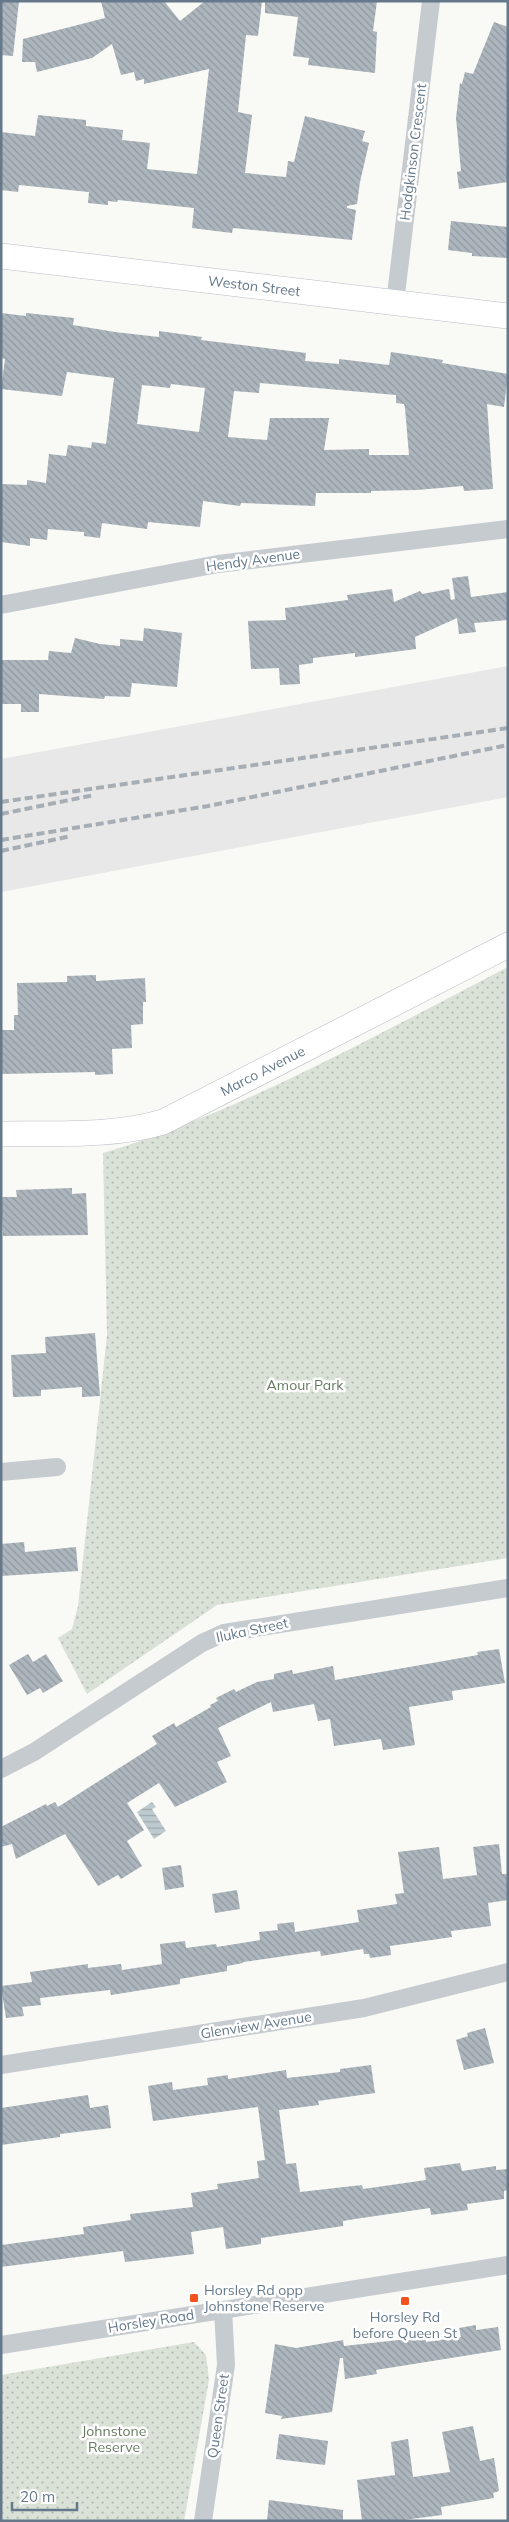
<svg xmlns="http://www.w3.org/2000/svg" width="509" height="2522" font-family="Mulish,sans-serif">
<defs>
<pattern id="park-dots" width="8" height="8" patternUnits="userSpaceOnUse" patternTransform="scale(1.25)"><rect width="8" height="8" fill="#dae1d7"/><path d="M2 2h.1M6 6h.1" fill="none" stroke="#b4bbb4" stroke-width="1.8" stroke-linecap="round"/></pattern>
<pattern id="water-rules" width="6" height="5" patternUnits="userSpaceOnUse" patternTransform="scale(1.25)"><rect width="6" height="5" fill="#bdcace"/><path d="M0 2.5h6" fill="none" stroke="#9da9ad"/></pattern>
<pattern id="building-back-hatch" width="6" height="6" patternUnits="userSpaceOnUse" patternTransform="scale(1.25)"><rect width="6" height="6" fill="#acb6bc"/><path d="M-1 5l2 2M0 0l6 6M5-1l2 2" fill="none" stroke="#90999f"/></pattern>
</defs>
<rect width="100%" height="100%" fill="#f9f9f6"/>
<path fill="#e7e8e7" d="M 508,666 L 508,797 L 1,892 L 1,759 Z"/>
<g fill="url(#park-dots)">
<path d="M 508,967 L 508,1558 L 217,1605 L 87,1694 L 58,1638 L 72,1629 L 78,1606 L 107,1335 L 103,1153 C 245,1110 376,1035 508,967 Z"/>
<path d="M 194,2342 L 206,2355 L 209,2380 L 184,2521 L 1,2521 L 1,2375 Z"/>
</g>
<path fill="url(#water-rules)" d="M 152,1802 L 156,1807 L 152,1809 L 166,1831 L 154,1839 L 137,1812 Z"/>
<g fill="url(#building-back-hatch)" fill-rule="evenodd">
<path d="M 1,1 L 19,1 L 13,56 L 1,55 Z"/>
<path d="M 101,1 L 164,1 L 180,21 L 205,1 L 262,1 L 258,36 L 246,35 L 238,112 L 252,115 L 245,173 L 286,177 L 288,161 L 294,162 L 305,116 L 365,131 L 362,141 L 369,143 L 360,182 L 357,204 L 347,206 L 347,208 L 356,210 L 352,240 L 233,228 L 232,233 L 192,228 L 194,208 L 118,200 L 117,202 L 108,201 L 108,205 L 88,203 L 89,192 L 19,185 L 18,192 L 1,190 L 1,132 L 35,136 L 38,115 L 86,120 L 86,126 L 123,130 L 122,140 L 150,143 L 147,169 L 197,174 L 209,69 L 144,84 L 144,79 L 136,81 L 134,72 L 121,75 L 112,44 L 92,58 L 37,72 L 35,62 L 22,62 L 23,39 L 105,18 Z"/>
<path d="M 265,1 L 377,1 L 373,31 L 377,32 L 375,73 L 308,65 L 309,58 L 293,56 L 298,17 L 265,13 Z"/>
<path d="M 494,22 L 508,27 L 508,182 L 459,189 L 457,172 L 461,171 L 456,118 L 460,83 L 462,84 L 465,72 L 473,74 Z"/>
<path d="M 451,221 L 508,227 L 508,258 L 472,256 L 472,253 L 448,250 Z"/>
<path d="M 1,313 L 26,316 L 26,313 L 74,318 L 73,325 L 115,332 L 159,337 L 159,331 L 202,337 L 201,340 L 306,353 L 305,361 L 339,364 L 339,359 L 389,365 L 391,352 L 443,360 L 442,363 L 508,374 L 504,407 L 487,404 L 493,489 L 464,491 L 463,486 L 417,490 L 371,491 L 371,493 L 316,493 L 315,506 L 241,503 L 240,506 L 203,501 L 200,527 L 148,522 L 147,529 L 102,523 L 100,538 L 84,536 L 84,532 L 48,529 L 47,540 L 30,538 L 30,546 L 1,542 L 1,484 L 27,485 L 27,480 L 46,483 L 49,454 L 66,456 L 68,445 L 91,448 L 92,442 L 106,444 L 114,378 L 67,372 L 62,396 L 1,389 L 5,359 L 1,358 ZM 260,383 L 396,395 L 396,403 L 404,404 L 405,408 L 409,455 L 369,455 L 369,449 L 324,450 L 329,418 L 270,418 L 267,440 L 228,437 L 234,391 L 259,393 ZM 171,384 L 205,388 L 199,432 L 137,424 L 142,385 L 170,388 Z"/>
<path d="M 468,576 L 471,597 L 508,592 L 508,620 L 474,623 L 476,632 L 459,634 L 457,618 L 415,637 L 416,649 L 355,657 L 355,653 L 313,658 L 313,663 L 299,665 L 300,684 L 280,685 L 279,668 L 251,669 L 248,621 L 286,620 L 285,608 L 348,600 L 347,595 L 392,589 L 394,602 L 420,591 L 422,594 L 449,589 L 451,600 L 455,599 L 452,578 Z"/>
<path d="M 144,628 L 182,633 L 177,687 L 132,683 L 130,697 L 105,696 L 104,699 L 39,694 L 39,712 L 21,712 L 21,704 L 1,704 L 1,660 L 48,660 L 49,651 L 71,653 L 75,638 L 100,644 L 120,646 L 120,639 L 143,641 Z"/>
<path d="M 96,975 L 96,981 L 145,978 L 146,1002 L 143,1002 L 143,1024 L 131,1025 L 132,1048 L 112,1049 L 113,1074 L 95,1075 L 95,1072 L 1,1074 L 1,1030 L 14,1030 L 14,1015 L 18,1015 L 17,983 L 67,982 L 67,976 Z"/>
<path d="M 72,1188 L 72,1194 L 86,1193 L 88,1235 L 3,1236 L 1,1197 L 17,1197 L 16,1190 Z"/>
<path d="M 95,1333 L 100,1396 L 82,1397 L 82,1387 L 41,1390 L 41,1396 L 13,1397 L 11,1355 L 46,1353 L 45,1337 Z"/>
<path d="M 24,1542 L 25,1552 L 76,1547 L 78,1571 L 1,1576 L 1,1544 Z"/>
<path d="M 499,1649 L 505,1683 L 452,1691 L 453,1700 L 409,1707 L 415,1745 L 383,1750 L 381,1739 L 334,1746 L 330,1719 L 318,1721 L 314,1704 L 273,1712 L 271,1702 L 218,1728 L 231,1756 L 217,1762 L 227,1782 L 175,1807 L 159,1783 L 127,1803 L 144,1830 L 127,1841 L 142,1866 L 121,1879 L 118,1875 L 98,1886 L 65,1834 L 16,1859 L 12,1844 L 1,1847 L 1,1827 L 46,1804 L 47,1806 L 55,1802 L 58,1807 L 157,1744 L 152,1736 L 174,1723 L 176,1727 L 211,1707 L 210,1705 L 218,1701 L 216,1698 L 234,1689 L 236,1692 L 257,1682 L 274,1679 L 274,1674 L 292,1670 L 293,1674 L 333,1666 L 335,1680 L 478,1655 L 477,1652 Z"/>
<path d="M 28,1654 L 33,1662 L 46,1654 L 63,1681 L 43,1693 L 40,1688 L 27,1695 L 9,1665 Z"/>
<path d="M 499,1844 L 502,1874 L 508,1874 L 508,1900 L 488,1903 L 491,1926 L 451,1931 L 452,1937 L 390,1946 L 391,1955 L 370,1958 L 369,1954 L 364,1954 L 363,1949 L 321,1956 L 320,1951 L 243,1962 L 243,1963 L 227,1966 L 227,1971 L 180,1979 L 180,1984 L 111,1995 L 110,1990 L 40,1998 L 41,2005 L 22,2007 L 24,2016 L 6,2018 L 1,1986 L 32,1982 L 30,1972 L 88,1964 L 88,1968 L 121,1964 L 122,1970 L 162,1964 L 160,1944 L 185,1941 L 186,1948 L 216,1944 L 217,1947 L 260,1940 L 259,1932 L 278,1930 L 277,1924 L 294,1922 L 295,1932 L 359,1922 L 357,1910 L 397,1904 L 395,1894 L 404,1893 L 398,1852 L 439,1847 L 443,1879 L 477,1875 L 473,1847 Z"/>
<path d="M 181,1865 L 184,1887 L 165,1890 L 162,1868 Z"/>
<path d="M 237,1890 L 240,1909 L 215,1913 L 212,1894 Z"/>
<path d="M 485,2028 L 494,2063 L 464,2070 L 456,2040 L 468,2036 L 467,2033 Z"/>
<path d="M 371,2065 L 375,2093 L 318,2101 L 319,2105 L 279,2110 L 286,2164 L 296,2163 L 300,2192 L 362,2185 L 363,2189 L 426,2180 L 424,2168 L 460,2163 L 462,2171 L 496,2166 L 496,2170 L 508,2169 L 508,2190 L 504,2191 L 504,2199 L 467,2204 L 468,2210 L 431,2215 L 430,2208 L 355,2219 L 343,2221 L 343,2226 L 261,2238 L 261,2244 L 226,2249 L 223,2227 L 191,2232 L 194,2254 L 125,2262 L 123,2251 L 1,2267 L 1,2245 L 84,2234 L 83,2227 L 131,2220 L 130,2214 L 193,2207 L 191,2193 L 218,2189 L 217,2184 L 259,2178 L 257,2161 L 265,2160 L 258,2107 L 153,2121 L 148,2086 L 172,2082 L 173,2090 L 208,2085 L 207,2078 L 228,2075 L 228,2079 L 286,2070 L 287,2078 L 340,2072 L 340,2069 Z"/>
<path d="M 88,2095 L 90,2108 L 108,2105 L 111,2128 L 60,2134 L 60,2137 L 1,2145 L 1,2108 Z"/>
<path d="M 476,2325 L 476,2330 L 498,2327 L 501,2350 L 376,2370 L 377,2374 L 345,2379 L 343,2358 L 340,2358 L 332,2412 L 281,2419 L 282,2416 L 265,2413 L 275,2344 L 296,2348 L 343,2340 L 344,2346 L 426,2337 L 426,2342 L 461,2337 L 459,2328 Z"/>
<path d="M 473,2426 L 480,2461 L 494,2458 L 499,2491 L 493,2493 L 494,2498 L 441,2507 L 442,2515 L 396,2521 L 362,2521 L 357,2480 L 395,2475 L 391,2442 L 408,2439 L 413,2477 L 450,2472 L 442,2432 Z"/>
<path d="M 279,2434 L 328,2441 L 325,2465 L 276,2459 Z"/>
<path d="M 269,2500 L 343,2510 L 343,2521 L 267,2521 Z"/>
</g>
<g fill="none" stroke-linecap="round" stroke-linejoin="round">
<g stroke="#b8bec3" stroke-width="26">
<g id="secondary">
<path id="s1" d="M 1,256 L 508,316"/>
<path id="s2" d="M 1,1134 C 55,1133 112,1137 163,1122 L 508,945"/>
</g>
</g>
<g stroke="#c6cbcf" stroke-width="18">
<path d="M 395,303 L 431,1"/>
<path d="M 1,605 L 218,564 L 508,529"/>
<path d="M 1,1472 L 57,1467"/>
<path d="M 1,1769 L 34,1752 L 202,1643 L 224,1633 L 508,1588"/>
<path d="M 1,2065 L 364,2008 L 508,1972"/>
<path d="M 1,2345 L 508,2265"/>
<path d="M 203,2521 L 226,2365 L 223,2310"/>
</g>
<use href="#secondary" stroke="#fff" stroke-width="25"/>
<g stroke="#a6adb4" stroke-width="4" stroke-dasharray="8 4" stroke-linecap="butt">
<path d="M 1,802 L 508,728"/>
<path d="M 1,814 L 94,795"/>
<path d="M 1,840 L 208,806 L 508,745"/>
<path d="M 1,851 L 71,836"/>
</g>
</g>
<g fill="#f3521c" stroke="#fff" stroke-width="2">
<rect x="189" y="2293" width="10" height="10" rx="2.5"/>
<rect x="400" y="2296" width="10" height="10" rx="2.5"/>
</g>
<g text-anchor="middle" stroke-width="5" stroke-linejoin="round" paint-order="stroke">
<g font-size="14" fill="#65798a" stroke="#fff">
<text transform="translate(413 152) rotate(-83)" y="5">Hodgkinson Crescent</text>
<text dy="5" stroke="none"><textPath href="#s1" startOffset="255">Weston Street</textPath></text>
<text transform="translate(253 560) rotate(-8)" y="5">Hendy Avenue</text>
<text dy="5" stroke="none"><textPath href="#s2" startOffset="275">Marco Avenue</textPath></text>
<text transform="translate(252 1630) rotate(-12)" y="5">Iluka Street</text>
<text transform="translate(256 2025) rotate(-9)" y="5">Glenview Avenue</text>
<text transform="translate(151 2321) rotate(-9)" y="5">Horsley Road</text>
<text transform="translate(218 2416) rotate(-82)" y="5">Queen Street</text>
</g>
<g font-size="14" fill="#667a61" stroke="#fff">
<text x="305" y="1390">Amour Park</text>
<text x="114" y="2436">Johnstone<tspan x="114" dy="16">Reserve</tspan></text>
</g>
<g font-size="14" fill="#65798a" stroke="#fff" text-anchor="start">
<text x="204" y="2295">Horsley Rd opp<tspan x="204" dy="16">Johnstone Reserve</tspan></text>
<text x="405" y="2322" text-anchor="middle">Horsley Rd<tspan x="405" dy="16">before Queen St</tspan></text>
</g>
</g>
<rect width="509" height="2522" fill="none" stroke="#65798a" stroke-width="5"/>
<path d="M12 2502v8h65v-8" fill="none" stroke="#65798a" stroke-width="2.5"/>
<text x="20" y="2502" font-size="15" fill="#65798a" stroke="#ffffff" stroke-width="4" paint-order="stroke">20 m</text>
</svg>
